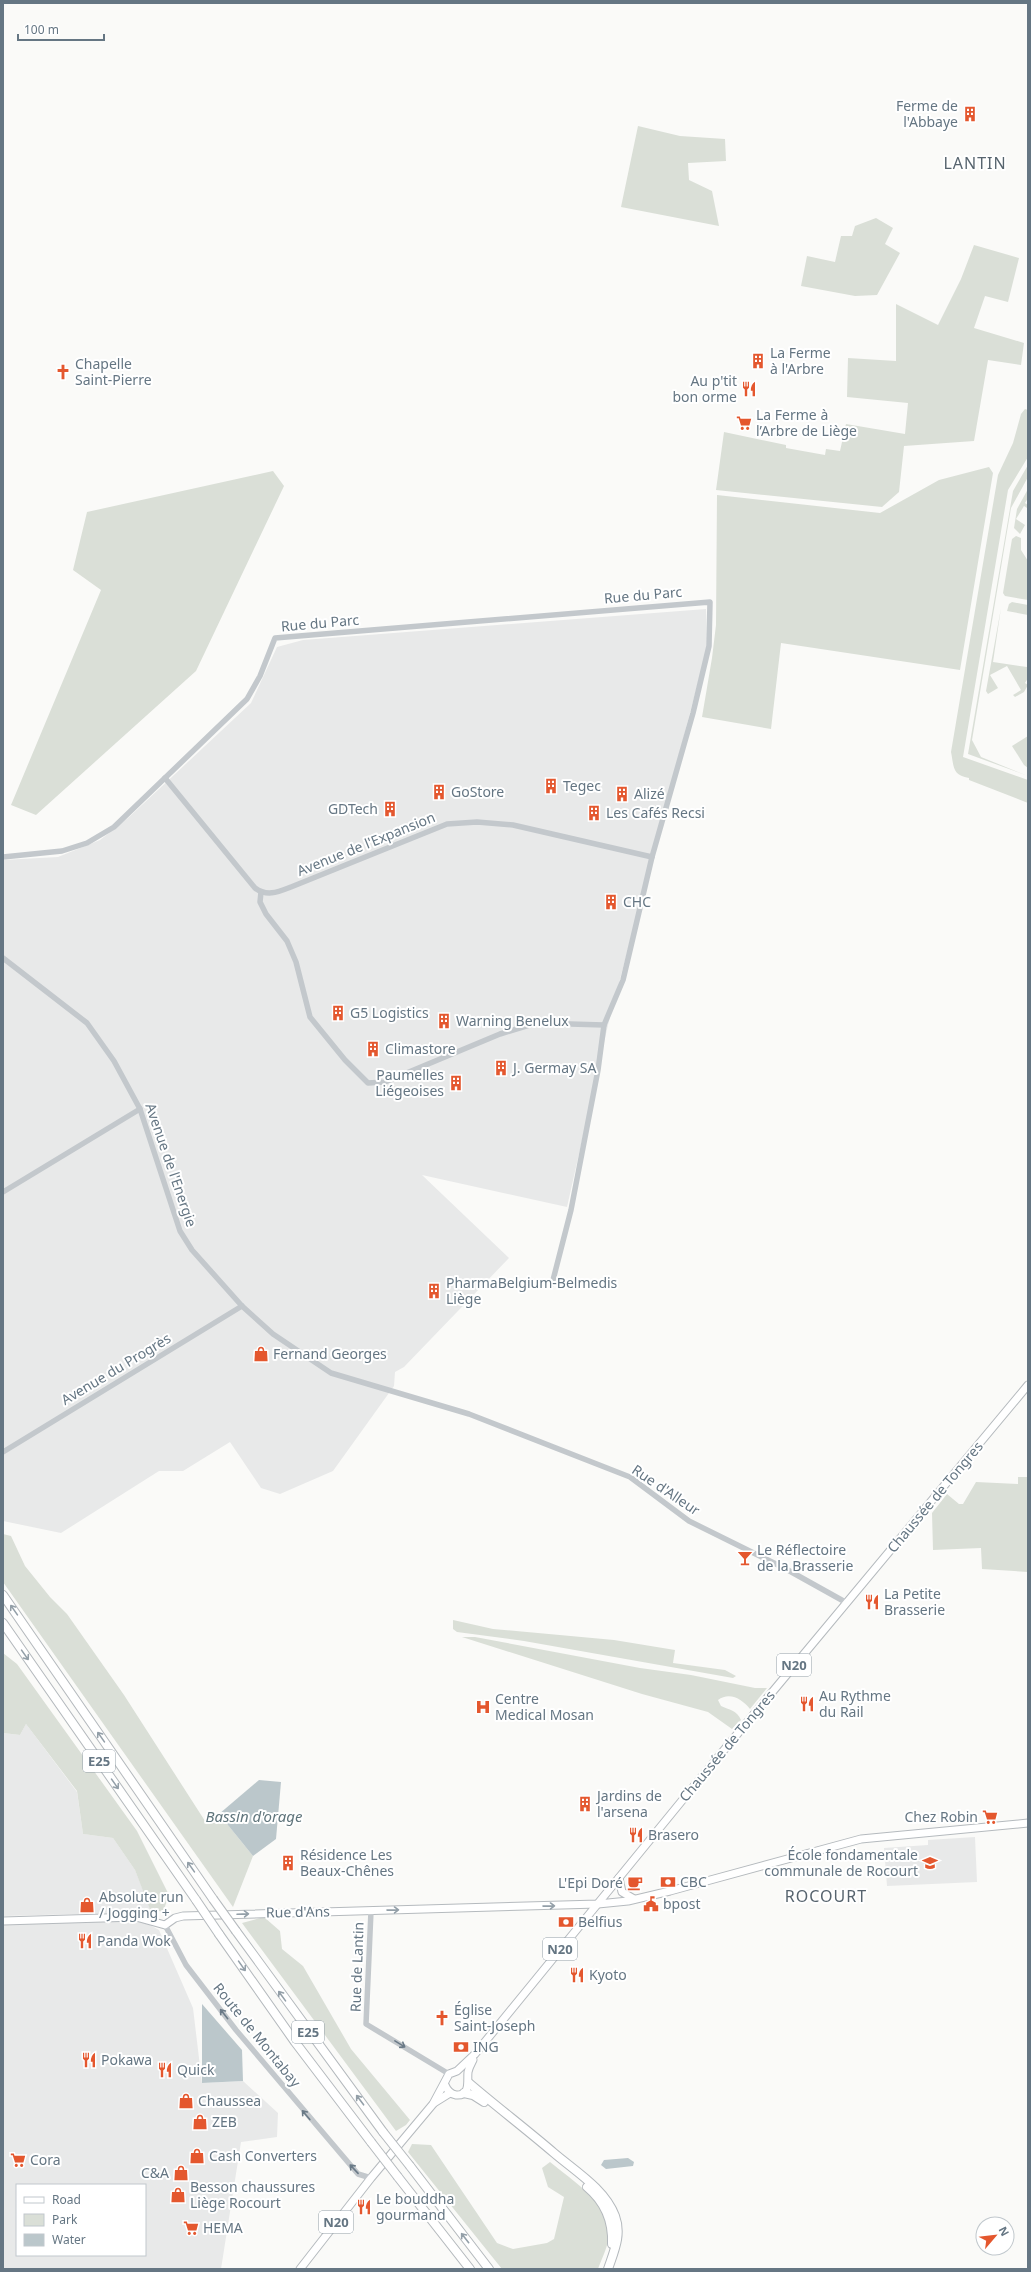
<svg xmlns="http://www.w3.org/2000/svg" width="1031" height="2272" font-family="'Noto Sans',sans-serif">
<rect width="100%" height="100%" fill="#fafaf8"/>
<g fill="#e8e9e9" fill-rule="evenodd">
<path d="M 706,609 L 707,648 L 608,1025 L 567,1207 L 422,1175 L 509,1258 L 404,1367 L 395,1372 L 394,1386 L 333,1471 L 280,1494 L 261,1488 L 230,1442 L 183,1471 L 159,1471 L 61,1533 L 3,1521 L 3,860 L 58,857 L 100,840 L 128,818 L 251,703 L 277,647 L 303,640 Z"/>
<path d="M 26,1724 L 77,1792 L 83,1834 L 113,1838 L 135,1870 L 152,1912 L 3,1916 L 3,1733 L 20,1735 Z"/>
<path d="M 975,1837 L 977,1882 L 887,1886 L 884,1848 L 928,1845 L 928,1840 Z"/>
<path d="M 135,1920 L 148,1924 L 159,1930 L 193,2008 L 202,2083 L 243,2081 L 278,2113 L 277,2137 L 241,2142 L 221,2269 L 3,2269 L 3,1922 ZM 17,2185 L 145,2185 L 145,2255 L 17,2255 Z"/>
</g>
<g fill="#dadfd7">
<path d="M 638,126 L 680,136 L 725,139 L 726,161 L 688,163 L 689,180 L 712,191 L 719,226 L 621,207 Z"/>
<path d="M 876,218 L 893,228 L 885,244 L 900,253 L 877,295 L 855,296 L 801,286 L 807,256 L 835,262 L 841,236 L 852,236 L 855,226 Z"/>
<path d="M 974,245 L 1019,258 L 1008,302 L 985,296 L 974,328 L 1024,343 L 1021,365 L 988,360 L 974,441 L 904,446 L 899,492 L 882,507 L 716,490 L 724,432 L 786,445 L 786,448 L 825,455 L 826,449 L 840,451 L 846,424 L 905,434 L 908,403 L 847,397 L 848,358 L 896,361 L 896,304 L 938,325 L 961,279 Z"/>
<path d="M 1025,409 L 1028,410 L 1028,457 L 1008,490 L 963,757 L 1028,780 L 1028,803 L 969,780 L 969,778 C 952,775 954,767 951,752 L 998,475 L 1013,443 L 1021,414 Z"/>
<path d="M 1028,465 L 1028,477 L 1011,508 L 972,740 L 981,757 L 1028,776 L 968,754 L 1013,491 Z"/>
<path d="M 989,467 L 993,473 L 960,670 L 781,643 L 771,729 L 702,717 L 712,658 L 716,625 L 717,495 L 880,513 L 939,480 Z"/>
<path d="M 273,471 L 284,486 L 196,671 L 36,815 L 11,805 L 101,590 L 73,570 L 87,512 Z"/>
<path d="M 1028,489 L 1028,498 L 1025,503 L 1028,505 L 1027,508 L 1024,506 L 1016,519 L 1025,525 L 1020,534 L 1014,528 L 1017,509 Z"/>
<path d="M 1016,536 L 1021,538 L 1021,550 L 1028,561 L 1028,600 L 1005,596 L 1003,593 L 1012,539 Z"/>
<path d="M 1012,602 L 1028,605 L 1028,615 L 1007,611 L 1009,604 Z"/>
<path d="M 1001,608 L 993,662 L 1027,667 L 1028,665 L 1028,678 L 1025,683 L 1028,685 L 1024,692 L 1015,697 L 1013,695 L 1021,690 L 1007,666 L 990,675 L 998,688 L 988,694 L 986,691 Z"/>
<path d="M 1028,736 L 1028,768 L 1024,765 L 1012,746 Z"/>
<path d="M 1018,1477 L 1028,1477 L 1028,1572 L 982,1569 L 981,1548 L 933,1550 L 932,1513 L 947,1494 L 959,1504 L 963,1504 L 976,1482 L 1018,1484 Z"/>
<path d="M 3,1534 L 11,1536 L 25,1566 L 50,1597 L 67,1614 L 124,1695 L 205,1821 L 219,1814 L 253,1856 L 233,1907 L 3,1582 Z"/>
<path d="M 453,1620 L 493,1629 L 614,1640 L 675,1650 L 673,1663 L 725,1670 L 736,1676 L 733,1678 L 524,1641 L 457,1632 L 453,1629 Z"/>
<path d="M 462,1637 L 475,1637 L 640,1668 L 691,1675 L 755,1688 L 767,1688 L 750,1709 C 743,1700 730,1691 718,1700 L 721,1706 C 729,1710 737,1710 741,1720 L 732,1729 L 708,1712 L 642,1694 Z"/>
<path d="M 3,1653 L 17,1664 L 137,1831 L 169,1895 L 163,1912 L 150,1909 L 135,1870 L 113,1838 L 83,1834 L 77,1791 L 26,1724 L 20,1735 L 3,1733 Z"/>
<path d="M 264,1917 L 280,1931 L 282,1949 L 303,1966 L 351,2049 L 410,2120 L 406,2125 L 396,2131 L 242,1923 Z"/>
<path d="M 412,2144 L 431,2145 L 497,2243 L 513,2249 L 547,2243 L 554,2239 L 564,2197 L 548,2187 L 542,2168 L 550,2162 C 574,2182 612,2204 608,2240 C 607,2249 601,2260 598,2269 L 502,2269 L 408,2152 Z"/>
</g>
<g fill="#bbc7cb">
<path d="M 259,1780 L 281,1782 L 276,1839 L 253,1856 L 219,1814 Z"/>
<path d="M 202,2004 L 242,2050 L 243,2081 L 202,2083 Z"/>
<path d="M 628,2158 L 634,2162 L 633,2166 L 606,2169 L 601,2165 L 604,2160 Z"/>
</g>
<g fill="none" stroke-linecap="round" stroke-linejoin="round">
<g stroke="#b5babe" stroke-width="9">
<g id="major">
<path d="M 619,1878 L 622,1892 L 634,1899"/>
<path d="M 3,1921 L 136,1917 L 165,1925 L 175,1918 L 183,1916 L 598,1904 L 628,1901 L 670,1891 L 861,1839 L 1028,1823"/>
<path d="M 445,2085 C 447,2090 450,2094 456,2095 C 471,2096 467,2081 468,2072 C 469,2067 471,2064 473,2060"/>
<path d="M 434,2103 L 450,2093"/>
<path d="M 300,2269 L 371,2178 L 433,2104 L 449,2074 L 457,2071 L 475,2054 L 689,1792 L 1028,1385"/>
</g>
</g>
<g stroke="#b4b9bd" stroke-width="10">
<g id="highway">
<path d="M 3,1595 L 213,1899"/>
<path d="M 3,1623 L 196,1900"/>
<path d="M 236,1931 L 383,2132"/>
<path d="M 219,1934 L 295,2042 L 371,2142"/>
<path d="M 469,2083 C 497,2107 526,2129 554,2153 C 575,2171 605,2189 615,2216 C 622,2235 614,2251 608,2269"/>
<path d="M 464,2093 L 473,2095 L 484,2102"/>
<path d="M 410,2166 L 489,2269"/>
<path d="M 398,2177 L 470,2269"/>
<path d="M 587,2187 C 605,2202 613,2221 612,2244"/>
</g>
</g>
<g stroke="#c3c8cc" stroke-width="5.5">
<path d="M 165,778 L 255,888 C 267,897 278,892 291,887 L 447,824 L 477,822 L 513,825 L 652,857"/>
<path d="M 3,857 L 62,851 L 87,843 L 114,827 L 247,699 L 260,676 L 275,638 L 710,602 L 709,646 L 693,713 L 652,857 L 623,980 L 604,1025 L 598,1070 L 571,1210 L 552,1284"/>
<path d="M 261,892 L 260,902 L 266,914 L 287,941 L 296,962 L 310,1017 L 345,1060 L 368,1083 L 385,1082 L 500,1034 L 536,1023 L 604,1025"/>
<path d="M 3,958 L 87,1023 L 114,1061 L 140,1109 L 180,1231 L 192,1250 L 242,1306 L 273,1334 L 331,1373 L 469,1414 L 630,1477 L 689,1521 L 786,1569 L 847,1603"/>
<path d="M 3,1192 L 140,1109"/>
<path d="M 3,1452 L 242,1306"/>
<path d="M 371,1911 L 366,2024 L 449,2074"/>
<path d="M 165,1925 L 186,1965 L 236,2030 L 358,2174 L 371,2178"/>
</g>
<use href="#major" stroke="#fff" stroke-width="7"/>
<use href="#highway" stroke="#fff" stroke-width="8"/>
<g stroke="#b4b9bd" stroke-width="10" stroke-linecap="butt">
<g id="highway-bridge">
<path d="M 213,1899 L 236,1931"/>
<path d="M 196,1900 L 219,1934"/>
<path d="M 383,2132 L 410,2166"/>
<path d="M 371,2142 L 398,2177"/>
</g>
</g>
<use href="#highway-bridge" stroke="#fff" stroke-width="8"/>
</g>
<defs><path id="oneway-shaft" d="M-6 0H5M1.5-3L5.5 0L1.5 3" fill="none" stroke-width="1.6" stroke-linecap="round" stroke-linejoin="round"/></defs>
<g stroke="#939fa8">
<use href="#oneway-shaft" transform="translate(14 1610) rotate(-125)"/>
<use href="#oneway-shaft" transform="translate(25 1655) rotate(55)"/>
<use href="#oneway-shaft" transform="translate(101 1737) rotate(-125)"/>
<use href="#oneway-shaft" transform="translate(115 1784) rotate(55)"/>
<use href="#oneway-shaft" transform="translate(191 1867) rotate(-125)"/>
<use href="#oneway-shaft" transform="translate(549 1906) rotate(-1)"/>
<use href="#oneway-shaft" transform="translate(393 1910) rotate(-1)"/>
<use href="#oneway-shaft" transform="translate(243 1914) rotate(-2)"/>
<use href="#oneway-shaft" transform="translate(242 1966) rotate(55)"/>
<use href="#oneway-shaft" transform="translate(282 1996) rotate(-126)"/>
<use href="#oneway-shaft" transform="translate(360 2100) rotate(-127)"/>
<use href="#oneway-shaft" transform="translate(465 2238) rotate(-128)"/>
</g>
<g stroke="#6a7a87">
<use href="#oneway-shaft" transform="translate(224 2014) rotate(-128)"/>
<use href="#oneway-shaft" transform="translate(400 2044) rotate(31)"/>
<use href="#oneway-shaft" transform="translate(306 2115) rotate(-130)"/>
<use href="#oneway-shaft" transform="translate(354 2169) rotate(-133)"/>
</g>
<defs>
<g id="building-bare" transform="scale(1.2)"><path d="M-4-6H4V6H1V3H-1V6H-4ZM-2.5-4.3h1.7v1.8h-1.7ZM.8-4.3h1.7v1.8H.8ZM-2.5-1h1.7V.8h-1.7ZM.8-1h1.7V.8H.8Z" fill="#e4572e" stroke="#fff" stroke-width="2.5" paint-order="stroke"/></g>
<g id="church-bare" transform="scale(1.2)"><path d="M-1.2-6h2.4v3.5h3.3v2.4h-3.3V6h-2.4V-.1h-3.3v-2.4h3.3Z" fill="#e4572e" stroke="#fff" stroke-width="2.5" paint-order="stroke"/></g>
<g id="restaurant-bare" transform="scale(1.2)"><path d="M-5-6h1v4h1v-4h1v4h1v-4h1v5L-1.5 .5V6h-2V.5L-5-1ZM5-6V6H3V1.5H1.5Q1.5-4 5-6Z" fill="#e4572e" stroke="#fff" stroke-width="2.5" paint-order="stroke"/></g>
<g id="supermarket-bare" transform="scale(1.2)"><path d="M-6-5.5h2.5l.6 2H6L4.5 2H-2.5L-4.4-4H-6ZM-1.5 3.2a1.3 1.3 0 1 0 .1 0ZM3 3.2a1.3 1.3 0 1 0 .1 0Z" fill="#e4572e" stroke="#fff" stroke-width="2.5" paint-order="stroke"/></g>
<g id="shop-bare" transform="scale(1.2)"><path d="M-5-2.5h2.3a2.7 3.5 0 0 1 5.4 0H5L5.5 6h-11ZM-1.5-2.5h3a1.5 2.3 0 0 0-3 0Z" fill="#e4572e" stroke="#fff" stroke-width="2.5" paint-order="stroke"/></g>
<g id="bar-bare" transform="scale(1.2)"><path d="M-6-5H6L.8 .8V4.5H3.5V6h-7V4.5H-.8V.8Z" fill="#e4572e" stroke="#fff" stroke-width="2.5" paint-order="stroke"/></g>
<g id="hospital-bare" transform="scale(1.2)"><path d="M-5-5h3v3.5h4V-5h3V5h-3V1.5h-4V5h-3Z" fill="#e4572e" stroke="#fff" stroke-width="2.5" paint-order="stroke"/></g>
<g id="school-bare" transform="scale(1.2)"><path d="M0-5L7-2L0 1L-7-2ZM-4 1L0 2.5L4 1V4Q0 6-4 4Z" fill="#e4572e" stroke="#fff" stroke-width="2.5" paint-order="stroke"/></g>
<g id="bank-bare" transform="scale(1.2)"><path d="M-6-4H6V4H-6ZM0-2.3a2.3 2.3 0 1 0 0 4.6a2.3 2.3 0 1 0 0-4.6Z" fill="#e4572e" stroke="#fff" stroke-width="2.5" paint-order="stroke"/></g>
<g id="cafe-bare" transform="scale(1.2)"><path d="M-5.5-4.5H6V0H3Q3 3.5 0 3.5H-2.5Q-5.5 3.5-5.5 0ZM3-3.2v2h1.7v-2ZM-6 4.5H4V6H-6Z" fill="#e4572e" stroke="#fff" stroke-width="2.5" paint-order="stroke"/></g>
<g id="civic-bare" transform="scale(1.2)"><path d="M-.6-6.5H3V-4.5H.6V-3L4-1V1h2V6H-6V1h2V-1L-.6-3ZM-1.2 2.5V6h2.4V2.5Z" fill="#e4572e" stroke="#fff" stroke-width="2.5" paint-order="stroke"/></g>
</defs>
<g fill-rule="evenodd">
<use href="#building-bare" x="970" y="114"/>
<use href="#building-bare" x="758" y="361"/>
<use href="#church-bare" x="63" y="372"/>
<use href="#restaurant-bare" x="749" y="389"/>
<use href="#supermarket-bare" x="744" y="423"/>
<use href="#building-bare" x="551" y="786"/>
<use href="#building-bare" x="439" y="792"/>
<use href="#building-bare" x="622" y="794"/>
<use href="#building-bare" x="390" y="809"/>
<use href="#building-bare" x="594" y="813"/>
<use href="#building-bare" x="611" y="902"/>
<use href="#building-bare" x="338" y="1013"/>
<use href="#building-bare" x="444" y="1021"/>
<use href="#building-bare" x="373" y="1049"/>
<use href="#building-bare" x="501" y="1068"/>
<use href="#building-bare" x="456" y="1083"/>
<use href="#building-bare" x="434" y="1291"/>
<use href="#shop-bare" x="261" y="1354"/>
<use href="#bar-bare" x="745" y="1558"/>
<use href="#restaurant-bare" x="872" y="1602"/>
<use href="#restaurant-bare" x="807" y="1704"/>
<use href="#hospital-bare" x="483" y="1707"/>
<use href="#building-bare" x="585" y="1804"/>
<use href="#supermarket-bare" x="990" y="1817"/>
<use href="#restaurant-bare" x="636" y="1835"/>
<use href="#building-bare" x="288" y="1863"/>
<use href="#school-bare" x="930" y="1863"/>
<use href="#bank-bare" x="668" y="1882"/>
<use href="#cafe-bare" x="635" y="1883"/>
<use href="#civic-bare" x="651" y="1904"/>
<use href="#shop-bare" x="87" y="1905"/>
<use href="#bank-bare" x="566" y="1922"/>
<use href="#restaurant-bare" x="85" y="1941"/>
<use href="#restaurant-bare" x="577" y="1975"/>
<use href="#church-bare" x="442" y="2018"/>
<use href="#bank-bare" x="461" y="2047"/>
<use href="#restaurant-bare" x="89" y="2060"/>
<use href="#restaurant-bare" x="165" y="2070"/>
<use href="#shop-bare" x="186" y="2101"/>
<use href="#shop-bare" x="200" y="2122"/>
<use href="#shop-bare" x="197" y="2156"/>
<use href="#supermarket-bare" x="18" y="2160"/>
<use href="#shop-bare" x="181" y="2173"/>
<use href="#shop-bare" x="178" y="2195"/>
<use href="#restaurant-bare" x="364" y="2207"/>
<use href="#supermarket-bare" x="191" y="2228"/>
</g>
<g text-anchor="middle" stroke-width="4" stroke-linejoin="round" paint-order="stroke">
<g fill="#fff" stroke="#939fa8" stroke-width="1">
<rect x="777" y="1654" width="34" height="22" rx="3"/>
<rect x="83" y="1750" width="32" height="22" rx="3"/>
<rect x="543" y="1938" width="34" height="22" rx="3"/>
<rect x="292" y="2021" width="32" height="22" rx="3"/>
<rect x="319" y="2211" width="34" height="22" rx="3"/>
</g>
<g font-size="13" font-weight="bold" fill="#657683">
<text x="794" y="1670">N20</text>
<text x="99" y="1766">E25</text>
<text x="560" y="1954">N20</text>
<text x="308" y="2037">E25</text>
<text x="336" y="2227">N20</text>
</g>
<g font-size="14" fill="#657683" stroke="#fff" text-anchor="start">
<text x="958" y="111" text-anchor="end">Ferme de<tspan x="958" dy="16">l'Abbaye</tspan></text>
<text x="770" y="358">La Ferme<tspan x="770" dy="16">à l'Arbre</tspan></text>
<text x="75" y="369">Chapelle<tspan x="75" dy="16">Saint-Pierre</tspan></text>
<text x="737" y="386" text-anchor="end">Au p'tit<tspan x="737" dy="16">bon orme</tspan></text>
<text x="756" y="420">La Ferme à<tspan x="756" dy="16">l’Arbre de Liège</tspan></text>
<text x="563" y="791">Tegec</text>
<text x="451" y="797">GoStore</text>
<text x="634" y="799">Alizé</text>
<text x="378" y="814" text-anchor="end">GDTech</text>
<text x="606" y="818">Les Cafés Recsi</text>
<text x="623" y="907">CHC</text>
<text x="350" y="1018">G5 Logistics</text>
<text x="456" y="1026">Warning Benelux</text>
<text x="385" y="1054">Climastore</text>
<text x="513" y="1073">J. Germay SA</text>
<text x="444" y="1080" text-anchor="end">Paumelles<tspan x="444" dy="16">Liégeoises</tspan></text>
<text x="446" y="1288">PharmaBelgium-Belmedis<tspan x="446" dy="16">Liège</tspan></text>
<text x="273" y="1359">Fernand Georges</text>
<text x="757" y="1555">Le Réflectoire<tspan x="757" dy="16">de la Brasserie</tspan></text>
<text x="884" y="1599">La Petite<tspan x="884" dy="16">Brasserie</tspan></text>
<text x="819" y="1701">Au Rythme<tspan x="819" dy="16">du Rail</tspan></text>
<text x="495" y="1704">Centre<tspan x="495" dy="16">Medical Mosan</tspan></text>
<text x="597" y="1801">Jardins de<tspan x="597" dy="16">l'arsena</tspan></text>
<text x="978" y="1822" text-anchor="end">Chez Robin</text>
<text x="648" y="1840">Brasero</text>
<text x="300" y="1860">Résidence Les<tspan x="300" dy="16">Beaux-Chênes</tspan></text>
<text x="918" y="1860" text-anchor="end">École fondamentale<tspan x="918" dy="16">communale de Rocourt</tspan></text>
<text x="680" y="1887">CBC</text>
<text x="623" y="1888" text-anchor="end">L'Epi Doré</text>
<text x="99" y="1902">Absolute run<tspan x="99" dy="16">/ Jogging +</tspan></text>
<text x="663" y="1909">bpost</text>
<text x="578" y="1927">Belfius</text>
<text x="97" y="1946">Panda Wok</text>
<text x="589" y="1980">Kyoto</text>
<text x="454" y="2015">Église<tspan x="454" dy="16">Saint-Joseph</tspan></text>
<text x="473" y="2052">ING</text>
<text x="101" y="2065">Pokawa</text>
<text x="177" y="2075">Quick</text>
<text x="198" y="2106">Chaussea</text>
<text x="212" y="2127">ZEB</text>
<text x="209" y="2161">Cash Converters</text>
<text x="30" y="2165">Cora</text>
<text x="169" y="2178" text-anchor="end">C&amp;A</text>
<text x="190" y="2192">Besson chaussures<tspan x="190" dy="16">Liège Rocourt</tspan></text>
<text x="376" y="2204">Le bouddha<tspan x="376" dy="16">gourmand</tspan></text>
<text x="203" y="2233">HEMA</text>
</g>
<g font-size="14" fill="#657683" stroke="#fff">
<text transform="translate(643 595) rotate(-5)" y="5">Rue du Parc</text>
<text transform="translate(320 623) rotate(-5)" y="5">Rue du Parc</text>
<text transform="translate(366 844) rotate(-22)" y="5">Avenue de l'Expansion</text>
<text transform="translate(171 1165) rotate(71)" y="5">Avenue de l'Energie</text>
<text transform="translate(116 1369) rotate(-31)" y="5">Avenue du Progrès</text>
<text transform="translate(666 1490) rotate(34)" y="5">Rue d'Alleur</text>
<text transform="translate(935 1497) rotate(-50)" y="5">Chaussée de Tongres</text>
<text transform="translate(727 1746) rotate(-50)" y="5">Chaussée de Tongres</text>
<text transform="translate(298 1912) rotate(-1)" y="5">Rue d'Ans</text>
<text transform="translate(357 1967) rotate(-88)" y="5">Rue de Lantin</text>
<text transform="translate(257 2035) rotate(51)" y="5">Route de Montabay</text>
</g>
<g font-size="15" font-style="italic" fill="#60757c" stroke="#fff">
<text x="254" y="1822">Bassin d'orage</text>
</g>
<g font-size="16" letter-spacing="1" fill="#57646e" stroke="#fff">
<text x="975" y="169">LANTIN</text>
<text x="826" y="1902">ROCOURT</text>
</g>
</g>
<rect width="1031" height="2272" fill="none" stroke="#657683" stroke-width="8"/>
<rect x="16" y="2184" width="130" height="72" fill="#ffffff" stroke="#c1c8cd"/>
<rect x="24" y="2197" width="20" height="6" fill="#ffffff" stroke="#c1c8cd"/>
<text x="52" y="2204" font-size="12" fill="#657683">Road</text>
<rect x="24" y="2214" width="20" height="12" fill="#dadfd7" stroke="#c1c8cd"/>
<text x="52" y="2224" font-size="12" fill="#657683">Park</text>
<rect x="24" y="2234" width="20" height="12" fill="#bbc7cb" stroke="#c1c8cd"/>
<text x="52" y="2244" font-size="12" fill="#657683">Water</text>
<g transform="translate(995 2236) rotate(62)"><circle r="19" fill="#ffffff" stroke="#c1c8cd"/>
<path d="M0-3L7 15L0 10L-7 15Z" fill="#e4572e"/>
<text y="-6" font-size="11" font-weight="bold" text-anchor="middle" fill="#657683">N</text>
</g>
<path d="M18 34v6h86v-6" fill="none" stroke="#657683" stroke-width="2"/>
<text x="24" y="34" font-size="12" fill="#657683" stroke="#ffffff" stroke-width="3" paint-order="stroke">100 m</text>
</svg>
